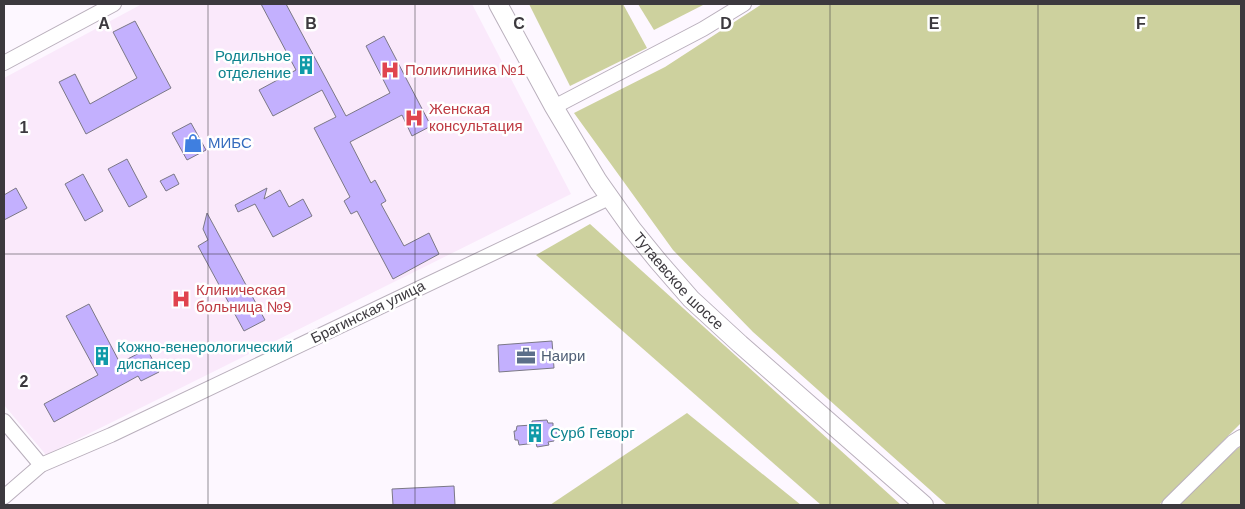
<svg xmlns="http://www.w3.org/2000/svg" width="1245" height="509" font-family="Helvetica,sans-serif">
<rect width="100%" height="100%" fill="#fdf7ff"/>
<path fill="#fae9fb" d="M 142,4 L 472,4 L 571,194 L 46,455 L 4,405 L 4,78 Z"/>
<g fill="#cdd19e">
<path d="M 529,4 L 623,4 L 647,48 L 570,86 Z"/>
<path d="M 638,4 L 705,4 L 654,30 Z"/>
<path d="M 762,4 L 1241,4 L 1241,423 L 1159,505 L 947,505 L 753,332 L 673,250 L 574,113 L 665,67 Z"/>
<path d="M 590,224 L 901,505 L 821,505 L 536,255 Z"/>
<path d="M 687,413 L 801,505 L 550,505 Z"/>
<path d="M 1241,446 L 1241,505 L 1178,505 L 1220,463 Z"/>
</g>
<g fill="#c3b0fe" stroke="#7b7886">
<path d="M 261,4 L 286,4 L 346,116 L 390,93 L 366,46 L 384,36 L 431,126 L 412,136 L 402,115 L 350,142 L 371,183 L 375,180 L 386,201 L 381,204 L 404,246 L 429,233 L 439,254 L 393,279 L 357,211 L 351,214 L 344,201 L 350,197 L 314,128 L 336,117 L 322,90 L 273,116 L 259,90 L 296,70 Z"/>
<path d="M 135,21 L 171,88 L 86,134 L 59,82 L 75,74 L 90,104 L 137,78 L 113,32 Z"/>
<path d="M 191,123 L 206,150 L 187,160 L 172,133 Z"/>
<path d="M 127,159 L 147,197 L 129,207 L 108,169 Z"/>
<path d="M 83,174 L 103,211 L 85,221 L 65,184 Z"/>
<path d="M 174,174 L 179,184 L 166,191 L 160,181 Z"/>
<path d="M 16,188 L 27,208 L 4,220 L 4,195 Z"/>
<path d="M 267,188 L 264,199 L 280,190 L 289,207 L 303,199 L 312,216 L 273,237 L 255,204 L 238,212 L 235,205 Z"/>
<path d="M 207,213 L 265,320 L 244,331 L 198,246 L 208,240 L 203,229 Z"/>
<path d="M 89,304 L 120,363 L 147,349 L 159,372 L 141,381 L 138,376 L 54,422 L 44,404 L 98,375 L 66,316 Z"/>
<path d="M 552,341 L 554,368 L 499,372 L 498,345 Z"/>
<path d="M 547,420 L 548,423 L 553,423 L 553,428 L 556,430 L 558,436 L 554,438 L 554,441 L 548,442 L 549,445 L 537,447 L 536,443 L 519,445 L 518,440 L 515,440 L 514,431 L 516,431 L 517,426 L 532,425 L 532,421 Z"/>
<path d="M 454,486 L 455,505 L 393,505 L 392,489 Z"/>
</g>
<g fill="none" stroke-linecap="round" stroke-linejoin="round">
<g stroke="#b9afbc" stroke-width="16">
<g id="minor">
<path d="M 4,63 L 114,4"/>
<path d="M 554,107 L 703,29 L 744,4"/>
<path d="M 4,421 L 41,465"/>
<path d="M 4,497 L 41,465 L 111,435 L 609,198"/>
<path d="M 1169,505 L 1233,442 L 1241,437"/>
</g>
</g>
<g stroke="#b9afbc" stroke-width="20">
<g id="major">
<path id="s1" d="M 498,4 L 554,107 L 598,181 L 632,229 L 658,261 L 691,299 L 740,344 L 924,505"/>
</g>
</g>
<use href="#minor" stroke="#fff" stroke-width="14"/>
<use href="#major" stroke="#fff" stroke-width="18"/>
</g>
<path fill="none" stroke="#3c393e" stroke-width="1" stroke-opacity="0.55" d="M 208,4 L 208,505M 415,4 L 415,505M 622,4 L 622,505M 830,4 L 830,505M 1038,4 L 1038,505M 4,254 L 1241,254"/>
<defs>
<g id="building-bare" transform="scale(1.5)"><path d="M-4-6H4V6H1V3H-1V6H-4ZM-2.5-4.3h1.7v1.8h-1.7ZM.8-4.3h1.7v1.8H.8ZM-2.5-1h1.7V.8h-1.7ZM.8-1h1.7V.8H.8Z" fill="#0f9aa8" stroke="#fff" stroke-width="2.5" paint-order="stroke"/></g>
<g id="hospital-bare" transform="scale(1.5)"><path d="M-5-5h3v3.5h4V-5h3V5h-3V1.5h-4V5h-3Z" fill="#e0444e" stroke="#fff" stroke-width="2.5" paint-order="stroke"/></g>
<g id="shop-bare" transform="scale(1.5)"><path d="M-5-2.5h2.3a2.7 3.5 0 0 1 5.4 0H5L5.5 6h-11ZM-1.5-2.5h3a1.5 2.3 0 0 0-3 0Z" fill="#3f7fe0" stroke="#fff" stroke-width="2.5" paint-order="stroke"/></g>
<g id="office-bare" transform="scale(1.5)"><path d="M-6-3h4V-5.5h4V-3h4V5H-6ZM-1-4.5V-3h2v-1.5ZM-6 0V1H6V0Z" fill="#5c6f8a" stroke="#fff" stroke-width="2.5" paint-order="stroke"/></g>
</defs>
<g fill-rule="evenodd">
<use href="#building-bare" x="306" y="65"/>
<use href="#hospital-bare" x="390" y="70"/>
<use href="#hospital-bare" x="414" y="118"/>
<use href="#shop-bare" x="193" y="143"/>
<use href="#hospital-bare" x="181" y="299"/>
<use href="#building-bare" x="102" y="356"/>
<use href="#office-bare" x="526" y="356"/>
<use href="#building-bare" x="535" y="433"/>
</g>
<g text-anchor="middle" stroke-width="5" stroke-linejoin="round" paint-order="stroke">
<g font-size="15" fill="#0d838f" stroke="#fff" text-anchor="start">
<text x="291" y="61" text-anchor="end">Родильное<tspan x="291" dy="17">отделение</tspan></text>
<text x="117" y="352">Кожно-венерологический<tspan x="117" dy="17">диспансер</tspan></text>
<text x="550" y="438">Сурб Геворг</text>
</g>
<g font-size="15" fill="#be3a42" stroke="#fff" text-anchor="start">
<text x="405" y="75">Поликлиника №1</text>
<text x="429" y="114">Женская<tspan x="429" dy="17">консультация</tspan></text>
<text x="196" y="295">Клиническая<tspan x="196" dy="17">больница №9</tspan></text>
</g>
<g font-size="15" fill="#366cbe" stroke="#fff" text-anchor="start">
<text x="208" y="148">МИБС</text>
</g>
<g font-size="15" fill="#3c393e" stroke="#fff">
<text dy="5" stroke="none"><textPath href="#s1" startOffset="332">Тутаевское шоссе</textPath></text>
<text transform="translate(368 312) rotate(-26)" y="5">Брагинская улица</text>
</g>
<g font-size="15" fill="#4e5e75" stroke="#fff" text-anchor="start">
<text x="541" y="361">Наири</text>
</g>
</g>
<g font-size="16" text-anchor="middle" font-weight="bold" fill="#3c393e" stroke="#fff" stroke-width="5" stroke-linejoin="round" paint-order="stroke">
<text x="104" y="29">A</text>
<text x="311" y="29">B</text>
<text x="519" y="29">C</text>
<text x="726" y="29">D</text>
<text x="934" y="29">E</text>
<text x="1141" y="29">F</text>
<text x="24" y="133">1</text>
<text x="24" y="387">2</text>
</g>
<rect width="1245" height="509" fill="none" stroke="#3c393e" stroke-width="10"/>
</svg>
